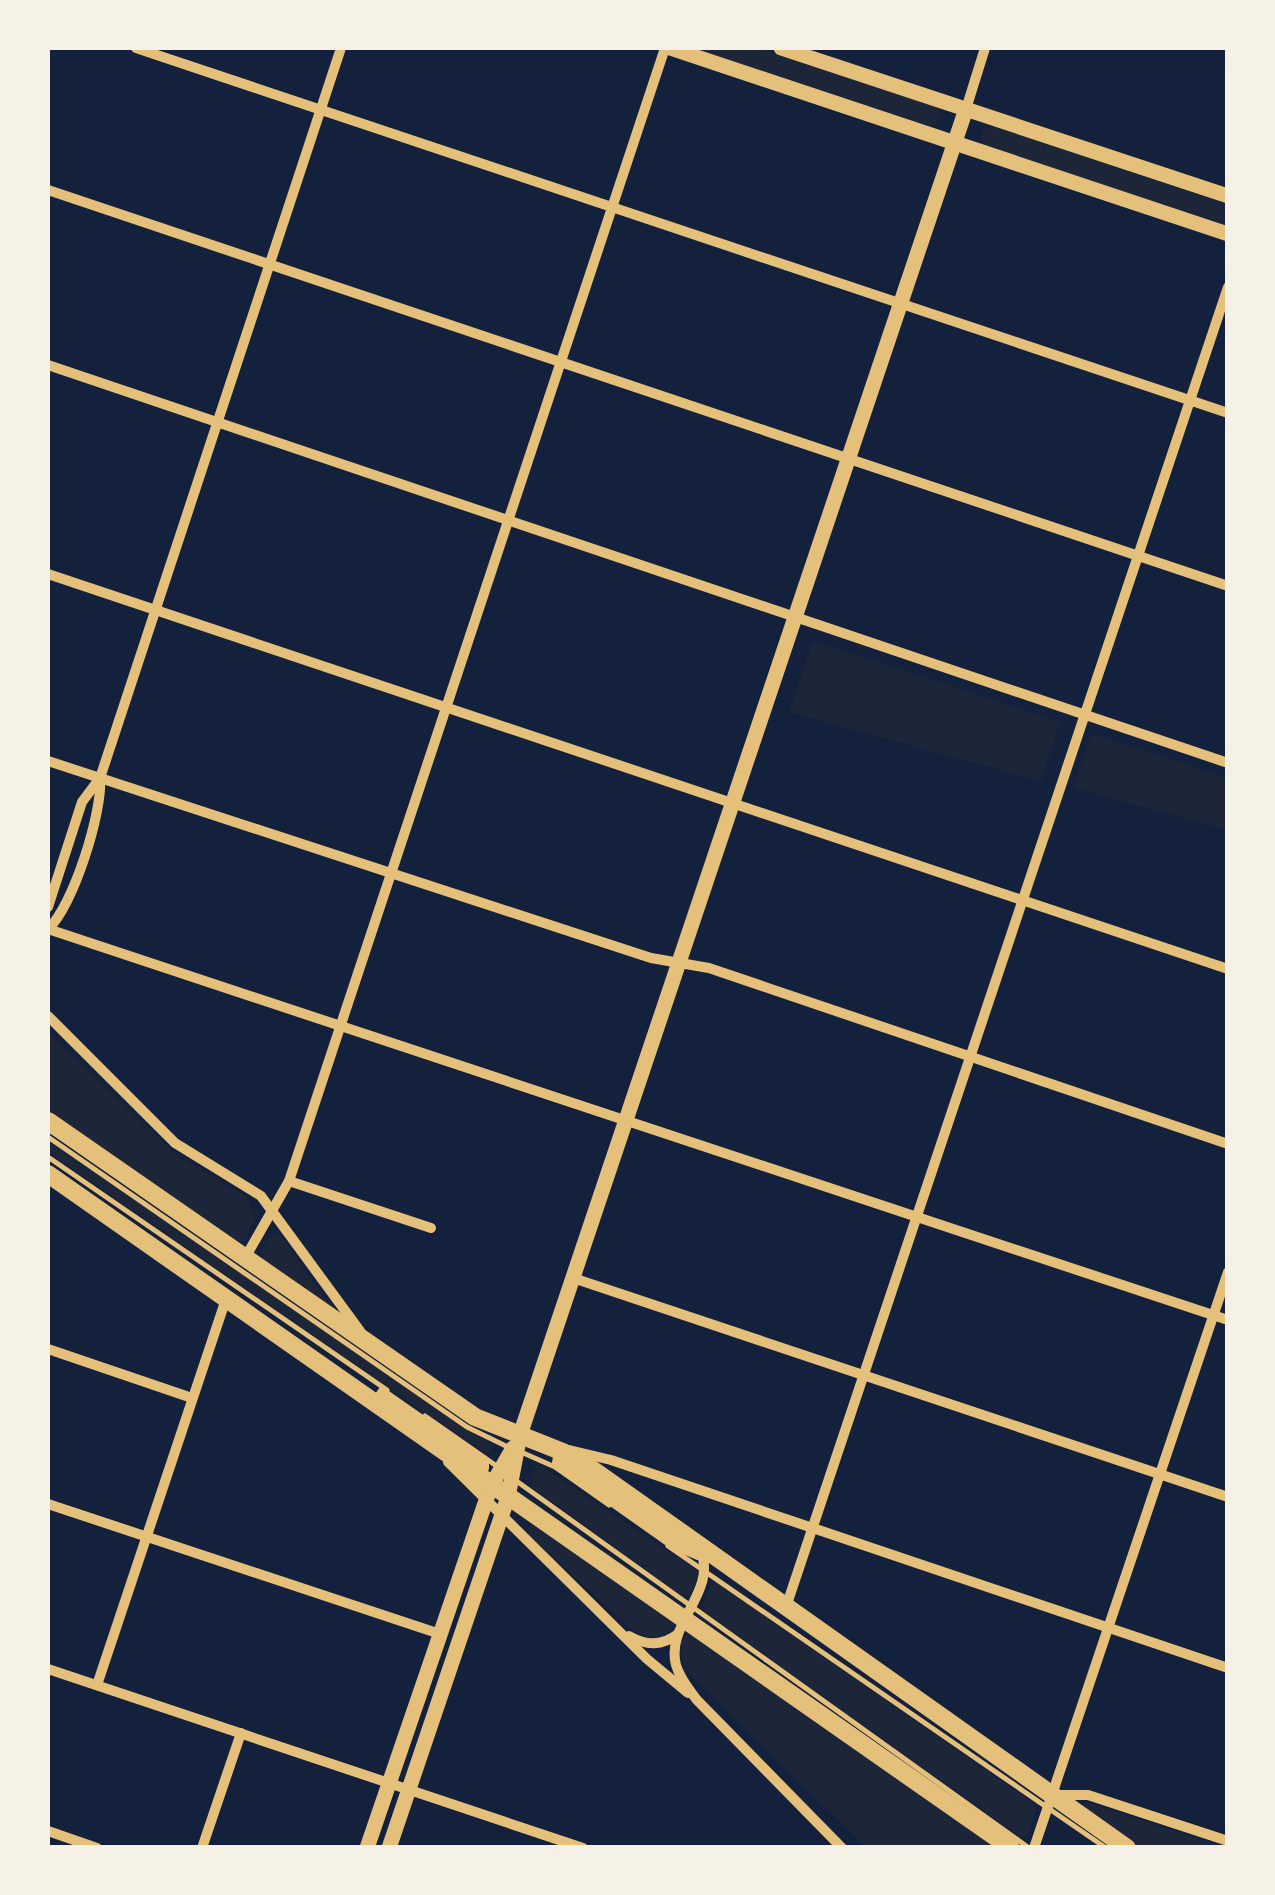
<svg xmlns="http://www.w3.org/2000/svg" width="1275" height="1895" font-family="'Playfair Display',serif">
<rect width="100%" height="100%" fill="#14213d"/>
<g fill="#1d2539">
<path d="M 690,48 L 760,48 L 938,106 L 942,120 L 930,127 Z"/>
<path d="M 995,126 L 1227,204 L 1227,225 L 987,147 L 982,142 L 982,131 Z"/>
<path d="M 813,641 L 1060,723 L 1041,781 L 789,712 Z"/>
<path d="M 1091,734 L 1227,778 L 1227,830 L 1073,788 Z"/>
<path d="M 48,1031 L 176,1155 L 247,1197 L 255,1216 L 246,1241 L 233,1241 L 48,1112 Z"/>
<path d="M 48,1141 L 491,1444 L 491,1452 L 484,1453 L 48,1152 Z"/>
<path d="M 272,1233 L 281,1236 L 332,1309 L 263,1261 L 261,1252 Z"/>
<path d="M 535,1466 L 542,1466 L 697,1571 L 699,1576 L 690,1596 L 684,1597 L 532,1487 L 529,1481 Z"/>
<path d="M 532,1524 L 674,1623 L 671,1632 L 654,1638 L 635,1632 L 529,1535 L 528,1529 Z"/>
<path d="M 715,1582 L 1032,1802 L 1036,1810 L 1027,1836 L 1019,1836 L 705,1612 L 702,1605 L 710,1585 Z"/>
<path d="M 689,1632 L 997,1847 L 866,1847 L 690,1674 C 682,1661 674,1643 689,1632 Z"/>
<path d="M 1086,1802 L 1223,1847 L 1140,1847 L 1083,1807 Z"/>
</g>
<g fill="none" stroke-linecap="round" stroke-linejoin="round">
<g stroke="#e5c07b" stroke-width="5">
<path d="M 48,1137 L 467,1427 L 510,1448"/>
<path d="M 48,1157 L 387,1390"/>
<path d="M 425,1416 L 498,1467"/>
<path d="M 521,1452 L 555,1467 L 609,1505"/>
<path d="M 515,1480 L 1029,1848"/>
<path d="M 668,1546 L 1106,1848"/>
</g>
<g stroke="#e5c07b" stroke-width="8">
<path d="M 382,1391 L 485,1463 L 485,1468 L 480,1469 L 378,1397 Z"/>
<path d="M 557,1457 L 560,1458 L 698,1556 L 672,1545 L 556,1463 Z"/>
</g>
<g stroke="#e5c07b" stroke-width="10">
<path d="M 136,48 L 1228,413"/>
<path d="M 966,109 L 985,48"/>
<path d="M 48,190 L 1228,586"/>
<path d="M 48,365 L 1228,763"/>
<path d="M 48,574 L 1228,969"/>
<path d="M 48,761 L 651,958 L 709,968 L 1228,1144"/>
<path d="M 48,907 L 82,802 L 100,778"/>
<path d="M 48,929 L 1228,1320"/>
<path d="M 48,929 C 73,907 103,811 100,778 L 341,48"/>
<path d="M 48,1016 L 175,1143 L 261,1196 L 360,1331"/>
<path d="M 289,1181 L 431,1228"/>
<path d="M 245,1258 L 289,1181 L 665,48"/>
<path d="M 573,1278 L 1228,1497"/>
<path d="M 48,1349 L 192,1398"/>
<path d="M 569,1450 L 611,1460 L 1228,1668"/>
<path d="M 448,1462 L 647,1659 L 688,1693"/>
<path d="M 48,1504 L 440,1634"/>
<path d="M 700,1549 C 719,1592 665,1623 676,1665 C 680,1679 689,1689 697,1700 L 842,1848"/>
<path d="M 786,1607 L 1228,287"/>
<path d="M 629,1636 C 647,1646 662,1646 678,1634"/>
<path d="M 48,1669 L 583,1848"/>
<path d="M 97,1685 L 226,1299"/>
<path d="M 1053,1795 L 1088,1795 L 1228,1841"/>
<path d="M 48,1831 L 97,1848"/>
<path d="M 202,1848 L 241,1733"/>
<path d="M 1034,1848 L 1228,1272"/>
</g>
<g stroke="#e5c07b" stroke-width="15">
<path d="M 670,48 L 1228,234"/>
<path d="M 781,48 L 1228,196"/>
<path d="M 367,1848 L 491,1486 L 513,1448"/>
<path d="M 389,1848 L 508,1497 L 520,1435 L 966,109"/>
</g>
<g stroke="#e5c07b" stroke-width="18">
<path d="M 48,1121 L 475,1417 L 563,1452 L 589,1467 L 1127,1848"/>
<path d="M 48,1174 L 1011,1848"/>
</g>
</g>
<rect width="1275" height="1895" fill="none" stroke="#f6f1e7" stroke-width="100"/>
</svg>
